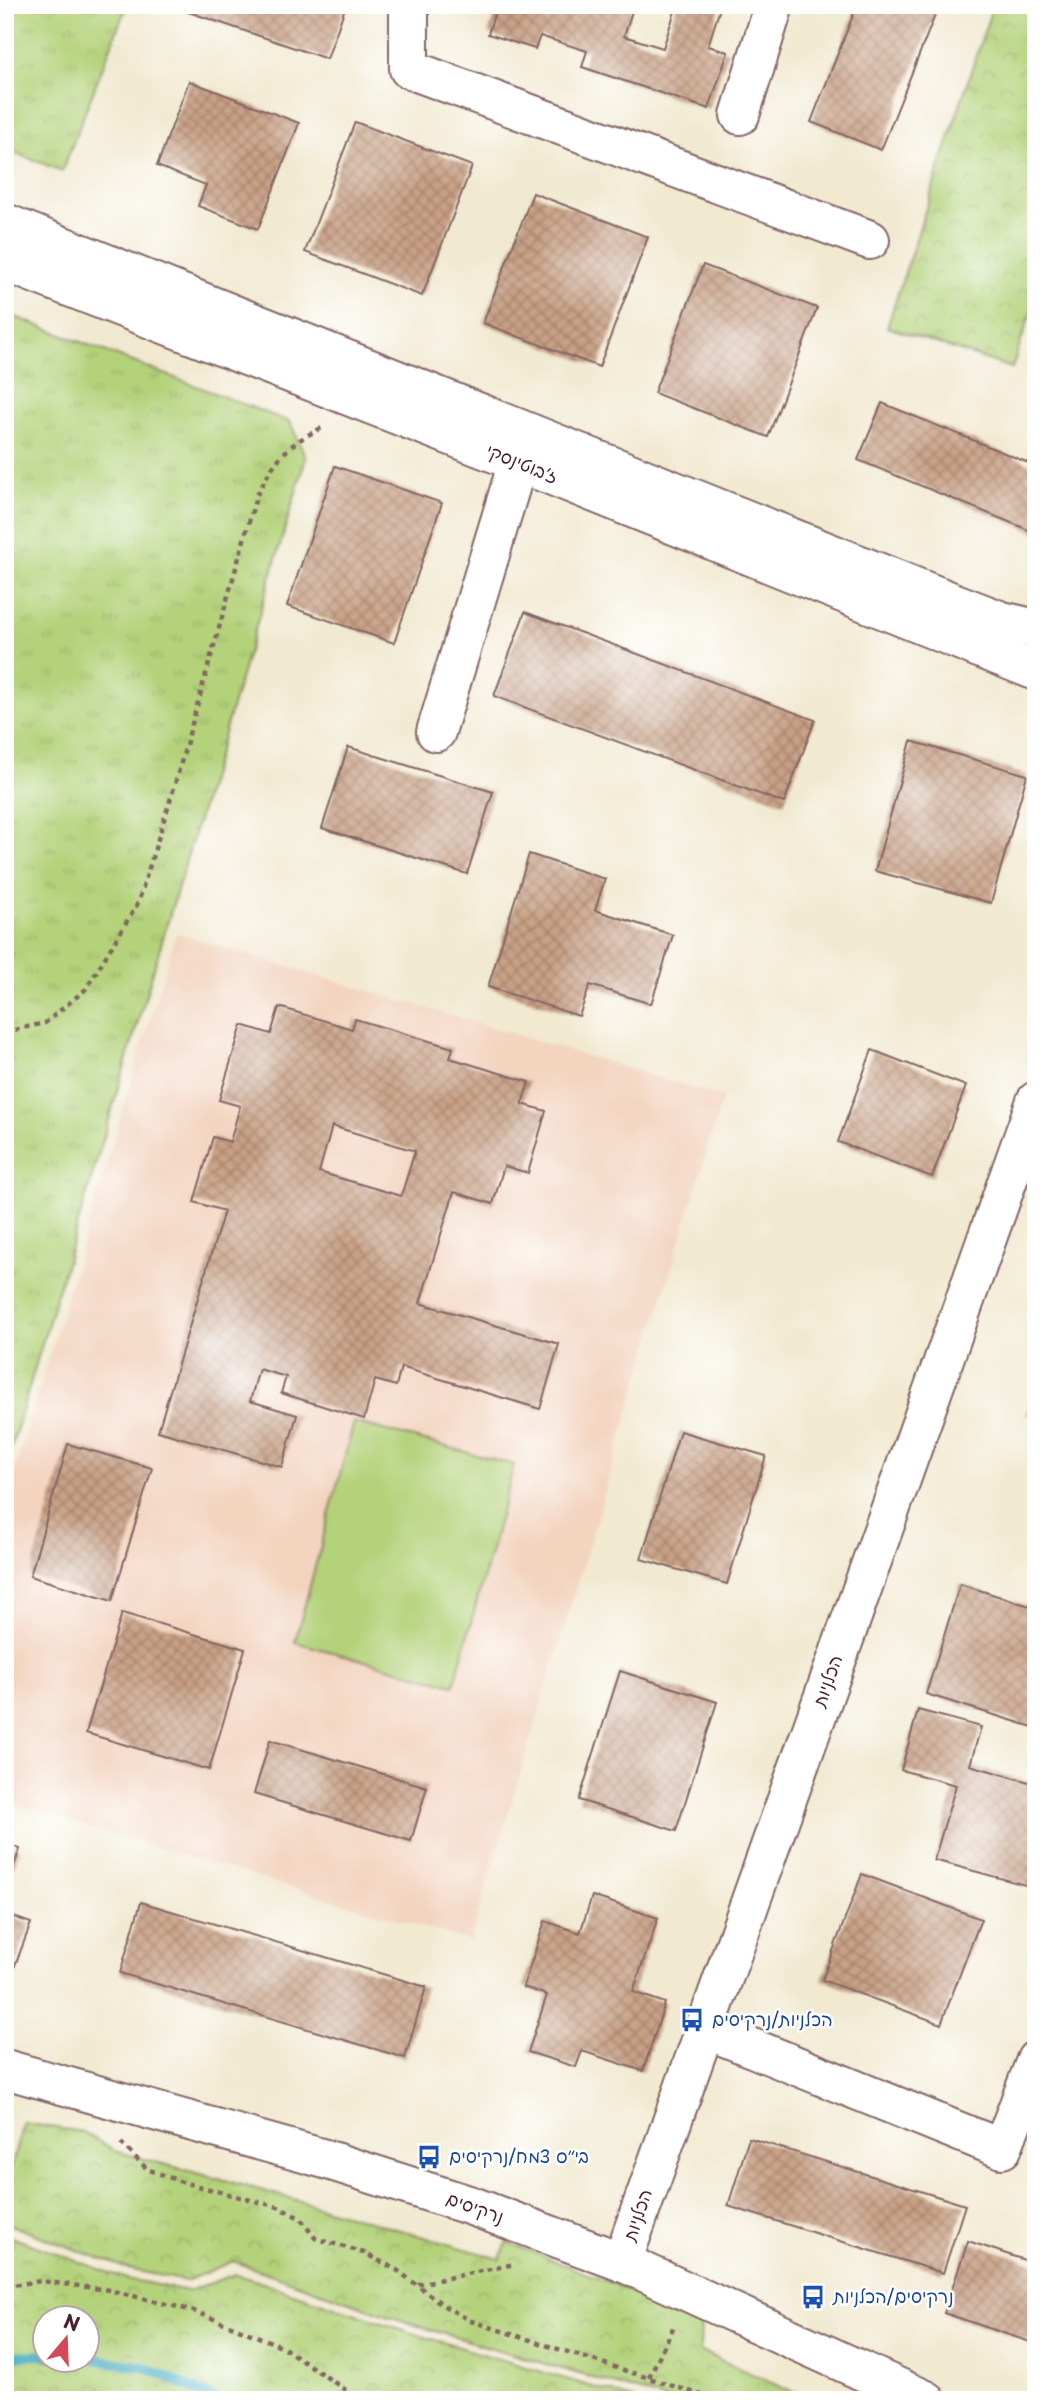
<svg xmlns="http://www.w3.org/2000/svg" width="1041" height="2405" font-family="'Playpen Sans','Playpen Sans Hebrew',sans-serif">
<defs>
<pattern id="grass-tufts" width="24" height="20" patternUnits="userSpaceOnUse" patternTransform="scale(1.75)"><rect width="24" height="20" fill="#b3d279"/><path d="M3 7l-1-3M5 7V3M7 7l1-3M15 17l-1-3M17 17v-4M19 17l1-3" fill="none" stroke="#9bb469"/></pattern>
<pattern id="park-crowns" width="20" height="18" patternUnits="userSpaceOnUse" patternTransform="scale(1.75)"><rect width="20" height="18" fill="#b3d279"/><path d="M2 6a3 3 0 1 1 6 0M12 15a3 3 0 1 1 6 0" fill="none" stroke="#9bb469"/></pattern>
<pattern id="building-cross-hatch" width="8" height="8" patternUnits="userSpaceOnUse" patternTransform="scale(1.75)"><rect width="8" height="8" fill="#c9a185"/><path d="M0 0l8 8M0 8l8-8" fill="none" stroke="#a5836d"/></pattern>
</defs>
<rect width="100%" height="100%" fill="#fff"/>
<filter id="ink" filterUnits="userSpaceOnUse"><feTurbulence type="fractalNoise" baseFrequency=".0143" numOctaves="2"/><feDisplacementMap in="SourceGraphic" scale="14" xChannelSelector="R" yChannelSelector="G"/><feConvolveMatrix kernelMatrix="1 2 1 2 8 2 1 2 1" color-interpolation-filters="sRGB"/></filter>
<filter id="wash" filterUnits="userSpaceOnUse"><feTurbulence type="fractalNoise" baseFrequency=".00686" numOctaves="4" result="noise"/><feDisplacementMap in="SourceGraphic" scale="28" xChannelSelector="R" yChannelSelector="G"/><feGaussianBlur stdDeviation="1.57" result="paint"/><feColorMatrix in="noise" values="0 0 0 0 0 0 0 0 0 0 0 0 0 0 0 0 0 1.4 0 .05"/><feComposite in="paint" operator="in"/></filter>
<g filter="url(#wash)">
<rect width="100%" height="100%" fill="#f1e9d0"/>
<path fill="#f3d4bf" d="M 176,933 L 723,1097 L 470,1941 L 5,1802 L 5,1502 Z"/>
<g fill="url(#grass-tufts)" stroke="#7e7852" stroke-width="2">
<path d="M 5,5 L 127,5 L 62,171 L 5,149 Z"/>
<path d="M 5,313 L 290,422 L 306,458 L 5,1468 Z"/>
</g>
<g fill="url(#park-crowns)" stroke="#7e7852" stroke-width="2" fill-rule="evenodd">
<path d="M 993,5 L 1036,5 L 1036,297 L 1012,368 L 887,327 Z"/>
<path d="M 23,2123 L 83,2132 L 115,2151 L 282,2196 L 500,2259 L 507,2242 L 701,2319 L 700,2351 L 810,2400 L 667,2400 L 418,2326 L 233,2261 L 186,2281 L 128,2269 L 5,2223 L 5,2191 Z"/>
<path d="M 5,2235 L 127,2279 L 188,2291 L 236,2274 L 422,2336 L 636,2400 L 5,2400 ZM 46,2318 L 88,2318 L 88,2360 L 46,2360 Z"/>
</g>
<path fill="#b3d279" stroke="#7e7852" stroke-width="2" d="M 354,1422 L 514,1465 L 454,1685 L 295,1642 Z"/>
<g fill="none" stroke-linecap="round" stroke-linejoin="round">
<g stroke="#40a9c0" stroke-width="10">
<path d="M 5,2356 L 46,2355"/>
<path d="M 88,2358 L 144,2367 L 219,2400"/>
</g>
</g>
<g id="blocks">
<g fill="url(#building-cross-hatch)" fill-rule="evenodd">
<path d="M 188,5 L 346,5 L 327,59 L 186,11 Z"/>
<path d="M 497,5 L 634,5 L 624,36 L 663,48 L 677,5 L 721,5 L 708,46 L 728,52 L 709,109 L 582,67 L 587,51 L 540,36 L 535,49 L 488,34 Z"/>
<path d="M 857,5 L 939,5 L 881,150 L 811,122 Z"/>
<path d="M 189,81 L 299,123 L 258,229 L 198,206 L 206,185 L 157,166 Z"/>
<path d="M 355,122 L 472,166 L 422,296 L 305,252 Z"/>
<path d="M 533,193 L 648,237 L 599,367 L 483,323 Z"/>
<path d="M 703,265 L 817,308 L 768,437 L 654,393 Z"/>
<path d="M 882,403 L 1036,466 L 1036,533 L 858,460 Z"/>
<path d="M 335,466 L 442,503 L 394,643 L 287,606 Z"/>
<path d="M 525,612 L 815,720 L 784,803 L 494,696 Z"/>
<path d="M 911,741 L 1027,775 L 991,903 L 875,871 Z"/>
<path d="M 348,747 L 493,792 L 467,874 L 322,828 Z"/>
<path d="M 529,854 L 605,879 L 595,910 L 673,935 L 651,1004 L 590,985 L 579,1016 L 488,987 Z"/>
<path d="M 279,1007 L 352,1029 L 355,1019 L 453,1048 L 450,1058 L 529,1082 L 522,1104 L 546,1111 L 528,1173 L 504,1166 L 493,1204 L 454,1192 L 420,1303 L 559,1344 L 540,1409 L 401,1367 L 396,1386 L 375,1380 L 364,1419 L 281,1393 L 286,1377 L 259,1369 L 250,1401 L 297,1415 L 282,1467 L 158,1431 L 224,1211 L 194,1202 L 213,1137 L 230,1142 L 240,1106 L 219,1100 L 242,1025 L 271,1034 ZM 332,1126 L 415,1151 L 401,1196 L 319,1172 Z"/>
<path d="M 872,1050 L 966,1086 L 932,1177 L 838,1142 Z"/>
<path d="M 1035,1387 L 1036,1387 L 1036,1418 L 1026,1415 Z"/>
<path d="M 680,1431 L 766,1456 L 727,1584 L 641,1559 Z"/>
<path d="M 68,1444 L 152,1468 L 112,1601 L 30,1576 Z"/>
<path d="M 960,1584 L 1036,1608 L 1036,1728 L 926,1694 Z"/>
<path d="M 122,1613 L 245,1649 L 209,1770 L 86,1733 Z"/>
<path d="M 620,1671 L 717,1702 L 676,1831 L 579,1800 Z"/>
<path d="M 918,1710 L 981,1727 L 970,1765 L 1036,1784 L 1036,1888 L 934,1860 L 956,1785 L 901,1770 Z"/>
<path d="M 270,1740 L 427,1787 L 411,1841 L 254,1794 Z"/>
<path d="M 5,1843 L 20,1849 L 6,1888 L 5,1888 Z"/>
<path d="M 862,1874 L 981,1919 L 941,2024 L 822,1980 Z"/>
<path d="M 592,1896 L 658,1918 L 633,1992 L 665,2003 L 643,2071 L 582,2051 L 576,2067 L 528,2052 L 547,1995 L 523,1987 L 545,1921 L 580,1933 Z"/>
<path d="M 141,1902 L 426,1987 L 405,2058 L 120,1973 Z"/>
<path d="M 5,1914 L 31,1923 L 11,1976 L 5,1974 Z"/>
<path d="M 749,2138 L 965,2205 L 943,2273 L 728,2206 Z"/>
<path d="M 968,2241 L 1036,2264 L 1036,2344 L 944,2313 Z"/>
</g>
</g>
</g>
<g filter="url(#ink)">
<use href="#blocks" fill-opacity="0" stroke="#846665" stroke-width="2"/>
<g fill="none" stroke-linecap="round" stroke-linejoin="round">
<g stroke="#846665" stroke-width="42">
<g id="minor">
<path d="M 409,5 L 409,69 L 870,240"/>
<path d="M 740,115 L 774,5"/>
<path d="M 5,223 L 955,603 L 1002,621 L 1036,629"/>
<path d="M 5,262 L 518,462 L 1036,671"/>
<path d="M 436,732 L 518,462"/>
<path d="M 703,2028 L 1002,2149 L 1036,2060"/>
<path d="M 5,2069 L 325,2159 L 472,2206 L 622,2262 L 926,2400"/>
<path d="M 622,2262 L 1036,1101"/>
</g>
</g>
<g stroke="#846665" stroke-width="4.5" stroke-dasharray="5 5" stroke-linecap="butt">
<path d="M 5,1032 L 45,1023 L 86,989 L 138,903 L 173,791 L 256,497 C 273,462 286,444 322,428"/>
<path d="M 121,2143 L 147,2169 L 182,2182 L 278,2207 L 300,2218 L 315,2238 L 364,2253 L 397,2270 L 446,2307 L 471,2321 L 717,2400"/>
<path d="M 418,2284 L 515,2264"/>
<path d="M 5,2286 L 41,2281 L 109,2290 L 194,2311 L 281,2346 L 360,2400"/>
<path d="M 649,2377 L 674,2326"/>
</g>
<use href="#minor" stroke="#fff" stroke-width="38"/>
</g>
</g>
<defs>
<g id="bus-bare" transform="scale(1.89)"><path d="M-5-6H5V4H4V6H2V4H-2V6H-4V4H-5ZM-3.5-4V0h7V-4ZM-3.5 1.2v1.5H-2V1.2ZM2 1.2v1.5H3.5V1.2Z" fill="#1a4fb4" stroke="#fff" stroke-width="2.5" paint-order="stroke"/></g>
</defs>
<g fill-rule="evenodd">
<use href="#bus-bare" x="692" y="2020"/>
<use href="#bus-bare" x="429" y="2157"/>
<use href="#bus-bare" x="813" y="2297"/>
</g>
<g text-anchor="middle" stroke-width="5" stroke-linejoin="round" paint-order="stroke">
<g font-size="18" fill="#4a1f2b" stroke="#fff">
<text transform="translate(522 464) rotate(22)" y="6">ז׳בוטינסקי</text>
<text transform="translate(828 1681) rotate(-70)" y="6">הכלניות</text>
<text transform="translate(475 2208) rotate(20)" y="6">נרקיסים</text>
<text transform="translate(638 2215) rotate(-71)" y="6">הכלניות</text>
</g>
<g font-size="18" fill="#164399" stroke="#fff" text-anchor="start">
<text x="712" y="2026">הכלניות/נרקיסים</text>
<text x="449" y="2163">בי״ס צמח/נרקיסים</text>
<text x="833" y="2303">נרקיסים/הכלניות</text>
</g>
</g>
<rect width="1041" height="2405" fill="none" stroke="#fff" stroke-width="28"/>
<g transform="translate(66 2339) rotate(19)"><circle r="33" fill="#ffffff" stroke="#b7a5aa" stroke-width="2"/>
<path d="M0-5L12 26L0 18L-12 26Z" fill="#d1495b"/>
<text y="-10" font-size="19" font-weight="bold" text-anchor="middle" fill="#4a1f2b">N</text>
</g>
</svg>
